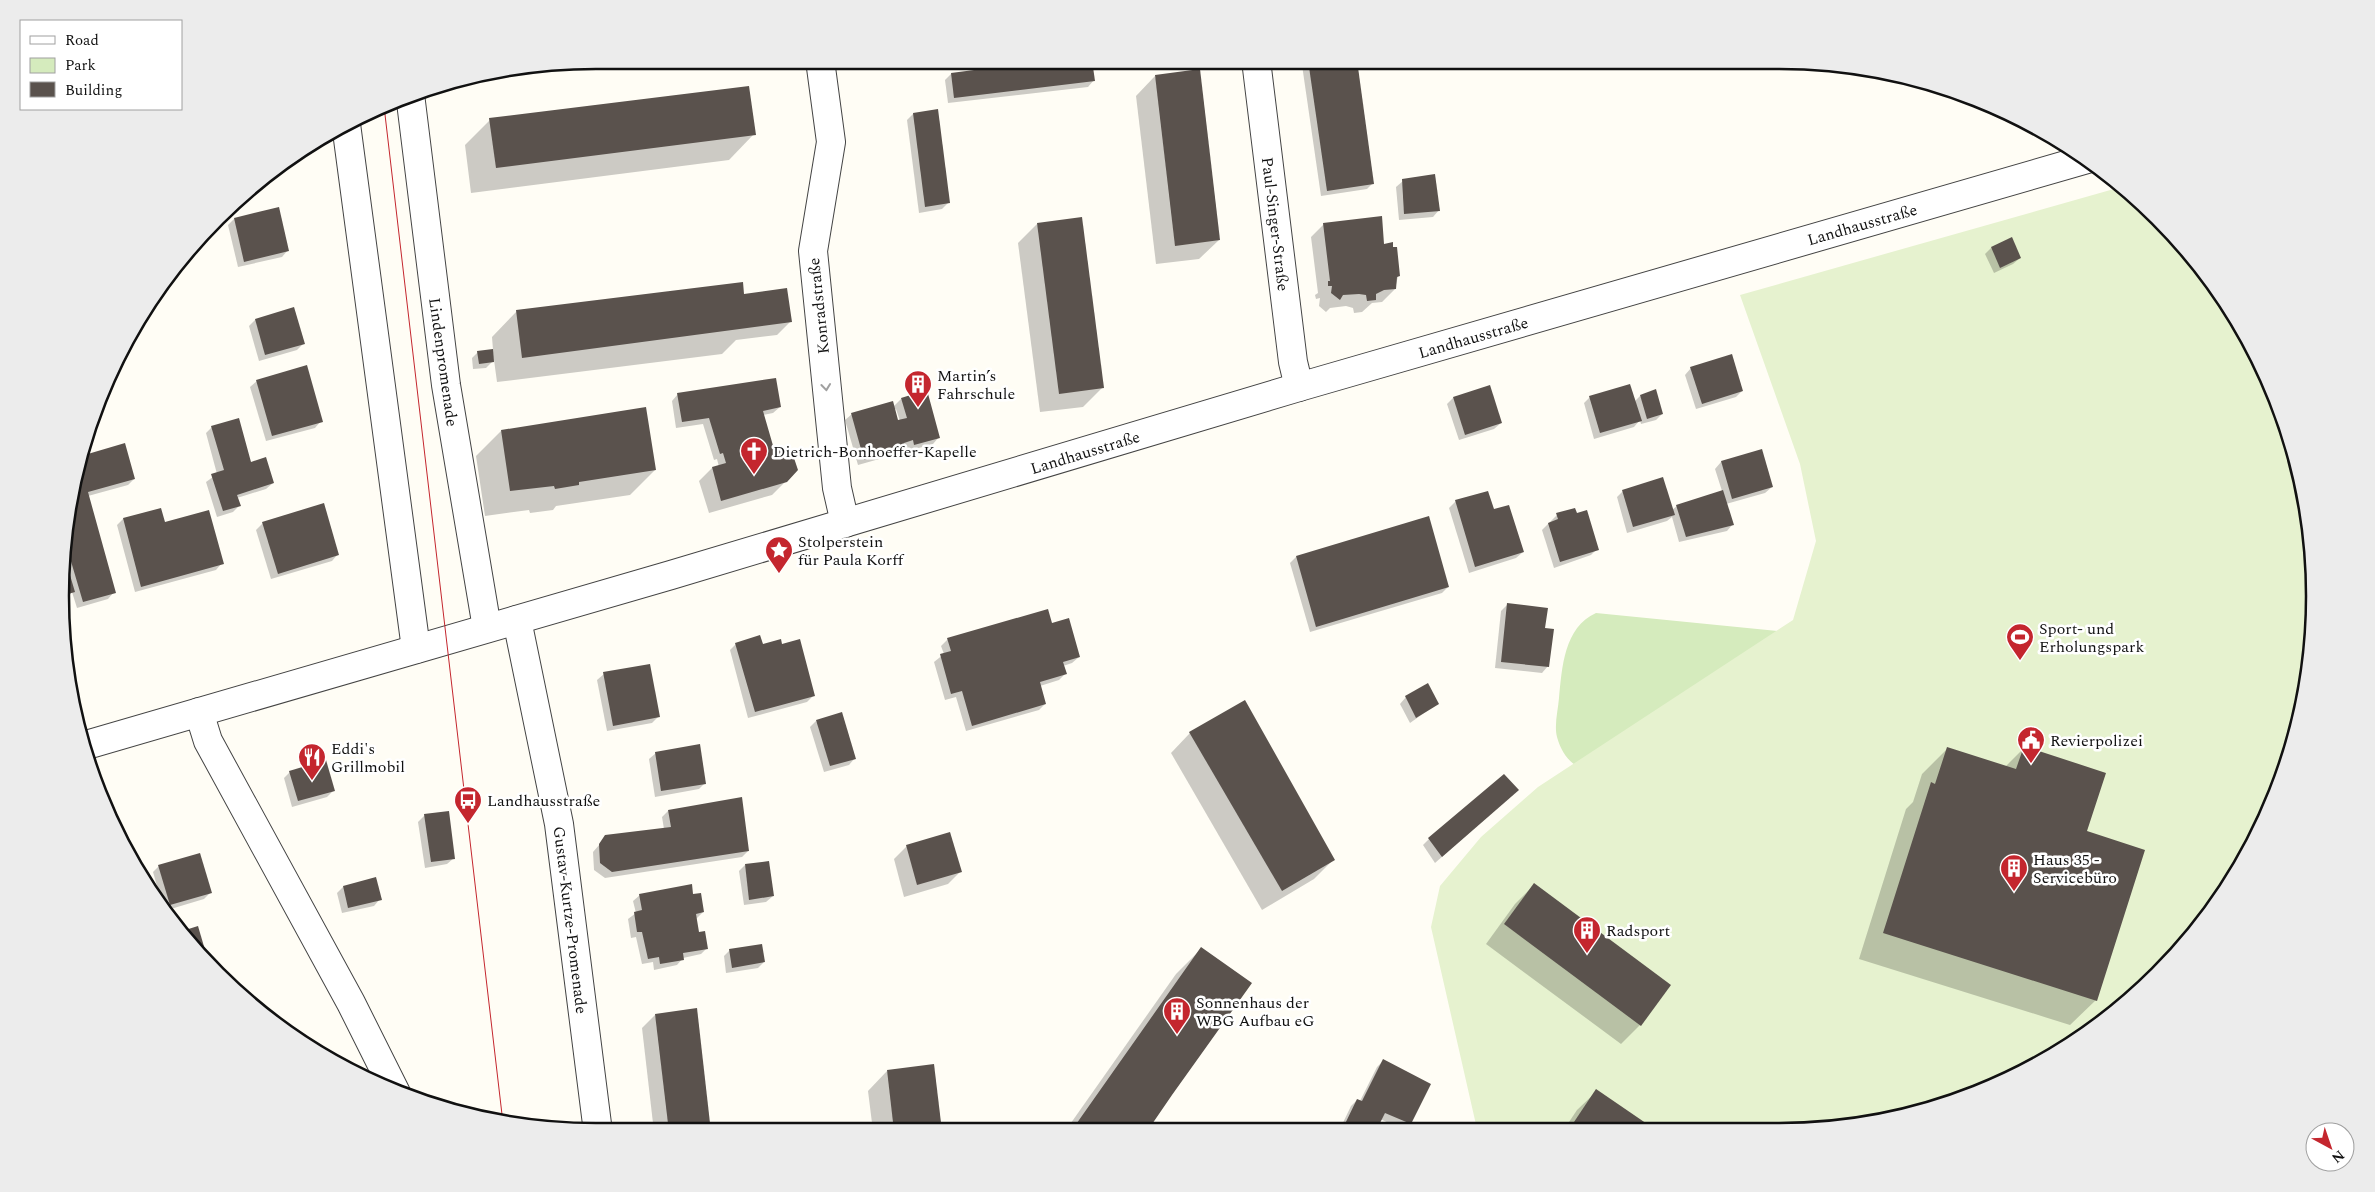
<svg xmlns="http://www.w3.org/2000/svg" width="2375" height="1192" font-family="Spectral,serif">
<rect width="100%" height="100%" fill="#fffdf5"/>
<path fill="#d5ebbd" d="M 1596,613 L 1807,634 L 1579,768 C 1567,760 1561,751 1557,737 C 1554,725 1558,710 1559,698 C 1562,668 1564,627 1596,613 Z"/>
<path fill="#e6f2cf" d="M 2121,187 L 2158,217 L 2225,298 L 2274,391 L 2305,492 L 2315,596 L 2305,701 L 2274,801 L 2204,922 L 2106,1021 L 1984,1091 L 1849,1127 L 1477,1129 L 1431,927 L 1440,886 L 1481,837 L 1538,787 L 1793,620 L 1816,541 L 1800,464 L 1740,295 Z"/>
<g fill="#0003" fill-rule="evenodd">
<path d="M 1307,60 L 1356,60 L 1373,183 L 1367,189 L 1321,196 L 1302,65 Z"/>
<path d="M 1807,63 L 1841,66 L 1831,72 L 1828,65 L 1809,71 Z"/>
<path d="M 951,74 L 1094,80 L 1088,87 L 948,103 L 945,80 Z"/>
<path d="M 1155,76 L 1219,240 L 1199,259 L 1156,264 L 1136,96 Z"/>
<path d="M 937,110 L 949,202 L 942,209 L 919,213 L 907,120 L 913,114 Z"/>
<path d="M 490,120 L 754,134 L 729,160 L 471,193 L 465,145 Z"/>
<path d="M 1403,181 L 1439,210 L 1433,217 L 1399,220 L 1396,187 Z"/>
<path d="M 234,219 L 288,250 L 282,257 L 238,267 L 228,225 Z"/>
<path d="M 1037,224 L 1102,388 L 1083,407 L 1040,412 L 1018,243 Z"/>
<path d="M 1324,224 L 1383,245 L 1398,276 L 1395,289 L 1382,302 L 1372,303 L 1362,312 L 1354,313 L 1353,308 L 1346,306 L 1330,308 L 1326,312 L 1319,306 L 1320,298 L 1316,299 L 1315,295 L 1318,293 L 1311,237 Z"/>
<path d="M 1991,248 L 2020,258 L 2013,264 L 1994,273 L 1985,254 Z"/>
<path d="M 153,294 L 154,297 L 147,304 L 150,298 Z"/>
<path d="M 743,297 L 790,322 L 777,335 L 736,340 L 722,354 L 497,382 L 494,360 L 486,368 L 473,369 L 472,358 L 478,352 L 493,350 L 492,337 L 517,311 Z"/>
<path d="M 293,309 L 303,344 L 297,350 L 259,361 L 249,326 L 255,320 Z"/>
<path d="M 1691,368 L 1742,391 L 1736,397 L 1696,409 L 1685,375 Z"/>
<path d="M 257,381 L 321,421 L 315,428 L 266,441 L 250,387 Z"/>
<path d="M 678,394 L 780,407 L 773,413 L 763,415 L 768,454 L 786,481 L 772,495 L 709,513 L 699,481 L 712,468 L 719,467 L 717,459 L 714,460 L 703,424 L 676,428 L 672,401 Z"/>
<path d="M 1640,396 L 1662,414 L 1656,420 L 1641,424 L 1640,420 L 1634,427 L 1594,439 L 1584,403 L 1590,397 L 1634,402 Z"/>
<path d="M 1453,398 L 1501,423 L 1494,429 L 1459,440 L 1447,404 Z"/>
<path d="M 901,399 L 939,437 L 933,444 L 908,451 L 907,446 L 897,454 L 858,465 L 845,420 L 852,414 L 893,407 ZM 896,409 L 900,421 L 897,422 L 894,410 Z"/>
<path d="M 212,427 L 273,483 L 266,489 L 237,498 L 239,506 L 233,512 L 217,517 L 206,482 L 217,474 L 206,433 Z"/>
<path d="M 501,431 L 655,470 L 630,495 L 556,506 L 553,510 L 530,513 L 529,510 L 485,516 L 476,456 Z"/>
<path d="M 1761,451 L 1772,487 L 1765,493 L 1726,504 L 1733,524 L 1727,531 L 1679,542 L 1672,517 L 1667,521 L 1627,533 L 1617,497 L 1623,491 L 1672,510 L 1677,506 L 1722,491 L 1715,469 L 1721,462 Z"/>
<path d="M 134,479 L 128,485 L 88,496 L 114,592 L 108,599 L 77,608 L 72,592 L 61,604 L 70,491 Z"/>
<path d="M 1456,501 L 1493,511 L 1523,552 L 1516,558 L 1469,573 L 1449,508 Z"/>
<path d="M 160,509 L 164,524 L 222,563 L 216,570 L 135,592 L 117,525 L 123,519 Z"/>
<path d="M 1557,515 L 1597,549 L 1591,555 L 1554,568 L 1542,530 Z"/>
<path d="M 1428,518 L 1448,587 L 1442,593 L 1310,632 L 1290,563 L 1296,557 Z"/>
<path d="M 263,523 L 338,554 L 332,561 L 271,579 L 256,530 Z"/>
<path d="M 1507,605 L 1544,629 L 1548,666 L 1542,673 L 1495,668 L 1501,611 Z"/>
<path d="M 1051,624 L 1079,657 L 1072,663 L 1063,666 L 1065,674 L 1059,680 L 1040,686 L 1045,704 L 1039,710 L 966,731 L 956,697 L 945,700 L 934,662 L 944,654 L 941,646 L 948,639 Z"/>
<path d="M 736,644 L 814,695 L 807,702 L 748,718 L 730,650 Z"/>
<path d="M 604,674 L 658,717 L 652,723 L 607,731 L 597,680 Z"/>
<path d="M 1406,697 L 1437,704 L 1410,723 L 1400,704 Z"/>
<path d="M 816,721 L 855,758 L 849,765 L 824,772 L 810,727 Z"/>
<path d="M 1190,733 L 1333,860 L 1314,879 L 1262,910 L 1171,753 Z"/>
<path d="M 2024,748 L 2085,832 L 2096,1000 L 2070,1025 L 1859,959 L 1906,809 L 1913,802 L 1922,774 L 1947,749 L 2005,767 Z"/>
<path d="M 656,753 L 705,783 L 699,789 L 655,797 L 649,759 Z"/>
<path d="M 290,772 L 333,791 L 327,797 L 292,807 L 284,778 Z"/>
<path d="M 1511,796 L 1435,863 L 1423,845 L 1429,839 Z"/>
<path d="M 668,811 L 748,851 L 742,857 L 605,878 L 594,870 L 593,852 L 606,837 L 664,829 L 662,817 Z"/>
<path d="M 425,815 L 454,858 L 447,864 L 425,868 L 418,822 Z"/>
<path d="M 907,846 L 961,871 L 948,884 L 904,897 L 894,859 Z"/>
<path d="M 745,865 L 773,896 L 766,902 L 744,905 L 739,871 Z"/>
<path d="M 159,866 L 210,893 L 204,899 L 164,911 L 153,872 Z"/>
<path d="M 1534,885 L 1640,1025 L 1621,1044 L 1486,944 L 1515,904 Z"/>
<path d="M 343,887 L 380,899 L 374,906 L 342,913 L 337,893 Z"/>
<path d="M 640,895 L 692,896 L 703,912 L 696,919 L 698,934 L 707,948 L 701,954 L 683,958 L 677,965 L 654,970 L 653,962 L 642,964 L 636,937 L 631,938 L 628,919 L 636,913 L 633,901 Z"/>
<path d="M 1201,949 L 1146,1130 L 1066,1130 L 1176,974 Z"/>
<path d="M 730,950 L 764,962 L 758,968 L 726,973 L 724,956 Z"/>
<path d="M 655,1015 L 710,1132 L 654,1132 L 642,1028 Z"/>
<path d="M 1383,1061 L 1410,1124 L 1402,1129 L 1380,1119 L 1375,1129 L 1340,1129 L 1351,1106 L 1357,1100 L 1360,1101 L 1377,1067 Z"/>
<path d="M 887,1071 L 941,1131 L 873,1131 L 868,1091 Z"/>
<path d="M 1597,1091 L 1650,1128 L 1565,1128 L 1577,1110 Z"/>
</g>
<g fill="#5a524d">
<path d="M 1051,60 L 1092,60 L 1095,81 L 954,98 L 951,73 Z"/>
<path d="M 1308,60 L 1357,60 L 1374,184 L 1327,191 Z"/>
<path d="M 1200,69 L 1220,240 L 1175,246 L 1155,75 Z"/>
<path d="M 749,86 L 756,135 L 496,168 L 489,118 Z"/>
<path d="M 938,109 L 950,203 L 925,207 L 913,113 Z"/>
<path d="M 1435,174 L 1440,211 L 1404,214 L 1402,179 Z"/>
<path d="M 279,207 L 289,251 L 244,262 L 234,218 Z"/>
<path d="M 1382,216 L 1384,244 L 1393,242 L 1393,247 L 1397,247 L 1400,276 L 1397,277 L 1396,289 L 1384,290 L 1376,294 L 1376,300 L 1367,301 L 1366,295 L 1359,294 L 1343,295 L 1340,300 L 1331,293 L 1332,286 L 1328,286 L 1328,281 L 1330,281 L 1323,223 Z"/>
<path d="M 1082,217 L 1104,388 L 1059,394 L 1037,223 Z"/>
<path d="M 2012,237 L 2021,258 L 2000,268 L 1991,247 Z"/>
<path d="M 743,282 L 744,294 L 787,288 L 792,322 L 522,358 L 516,310 Z"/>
<path d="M 294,307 L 305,344 L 265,355 L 255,319 Z"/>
<path d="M 493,349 L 494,362 L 479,364 L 477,351 Z"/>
<path d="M 1732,354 L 1743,391 L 1702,404 L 1690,367 Z"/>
<path d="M 307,365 L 323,422 L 272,436 L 256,380 Z"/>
<path d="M 776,378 L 781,407 L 763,411 L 774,449 L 783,449 L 792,452 L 798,470 L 787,482 L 721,501 L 712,467 L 726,463 L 723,453 L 720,454 L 709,418 L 682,422 L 677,393 Z"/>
<path d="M 1630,384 L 1642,421 L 1600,433 L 1589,396 Z"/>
<path d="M 1490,385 L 1502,423 L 1465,435 L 1453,397 Z"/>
<path d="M 1656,389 L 1663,414 L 1647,419 L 1640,395 Z"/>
<path d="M 927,390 L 940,438 L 914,445 L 913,440 L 904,443 L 905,448 L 864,460 L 851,413 L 893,401 L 898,420 L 907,418 L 901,398 Z"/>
<path d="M 646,407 L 656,470 L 579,482 L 579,485 L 555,489 L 554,486 L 510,491 L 501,430 Z"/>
<path d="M 239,418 L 251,462 L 266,457 L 274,483 L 237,495 L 241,506 L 223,511 L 211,474 L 224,470 L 211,426 Z"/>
<path d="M 125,443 L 135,479 L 88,492 L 116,593 L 83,602 L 65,541 L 70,491 L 81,456 Z"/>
<path d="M 1762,449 L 1773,487 L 1732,499 L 1721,461 Z"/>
<path d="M 1663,477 L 1675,515 L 1633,527 L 1622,490 Z"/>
<path d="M 1723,490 L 1734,525 L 1686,537 L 1676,505 Z"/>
<path d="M 1488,491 L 1494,509 L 1509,505 L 1524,552 L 1475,567 L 1455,500 Z"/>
<path d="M 324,503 L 339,555 L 278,574 L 262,522 Z"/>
<path d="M 161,508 L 165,522 L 209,510 L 224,564 L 141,587 L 123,518 Z"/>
<path d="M 1575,508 L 1577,513 L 1587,510 L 1599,550 L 1560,562 L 1548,523 L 1558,519 L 1556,513 Z"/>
<path d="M 1429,516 L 1449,587 L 1316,627 L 1296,556 Z"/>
<path d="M 64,555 L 75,592 L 61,596 L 62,601 L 60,601 Z"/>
<path d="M 1507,603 L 1548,608 L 1545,628 L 1554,629 L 1549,667 L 1501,662 Z"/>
<path d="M 1048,609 L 1052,623 L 1069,618 L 1080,657 L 1063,662 L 1067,674 L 1040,682 L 1046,704 L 972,726 L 962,691 L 951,694 L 940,654 L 951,651 L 947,638 Z"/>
<path d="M 760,635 L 763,644 L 781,639 L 782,644 L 800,639 L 815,696 L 755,712 L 735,643 Z"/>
<path d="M 650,664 L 660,717 L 613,726 L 603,672 Z"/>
<path d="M 1428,683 L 1439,704 L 1416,718 L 1405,696 Z"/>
<path d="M 1245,700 L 1335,860 L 1282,891 L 1189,732 Z"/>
<path d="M 842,712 L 856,759 L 830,766 L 816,720 Z"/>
<path d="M 700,744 L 706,784 L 661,791 L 655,752 Z"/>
<path d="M 2024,746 L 2106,773 L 2087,831 L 2145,850 L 2097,1001 L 1883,933 L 1931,782 L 1935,784 L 1947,747 L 2016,769 Z"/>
<path d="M 326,760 L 335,791 L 298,801 L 289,771 Z"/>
<path d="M 1504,774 L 1519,790 L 1442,857 L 1428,838 Z"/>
<path d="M 742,797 L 749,851 L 612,872 L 600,863 L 599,844 L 605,835 L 671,827 L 668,810 Z"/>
<path d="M 449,811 L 455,859 L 431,862 L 424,814 Z"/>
<path d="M 950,832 L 962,872 L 917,885 L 906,845 Z"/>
<path d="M 200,853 L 212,893 L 170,905 L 158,865 Z"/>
<path d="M 769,861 L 774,896 L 749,900 L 745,864 Z"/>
<path d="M 376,877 L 382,900 L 348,908 L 343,886 Z"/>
<path d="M 1534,883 L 1671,985 L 1641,1026 L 1504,924 Z"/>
<path d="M 692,884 L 693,894 L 701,893 L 704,912 L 696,914 L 699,932 L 705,931 L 708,949 L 683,953 L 684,960 L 660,964 L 659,957 L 648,959 L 642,932 L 637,932 L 634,912 L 642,910 L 639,894 Z"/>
<path d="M 198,926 L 210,967 L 179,932 Z"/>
<path d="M 762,944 L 765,962 L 732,968 L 729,949 Z"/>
<path d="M 1201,947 L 1252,983 L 1172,1095 L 1148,1130 L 1072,1130 Z"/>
<path d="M 697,1008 L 711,1132 L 669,1132 L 655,1014 Z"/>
<path d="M 1383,1059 L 1431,1084 L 1411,1124 L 1385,1113 L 1377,1129 L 1343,1128 L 1357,1099 L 1362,1101 Z"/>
<path d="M 934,1064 L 942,1131 L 894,1131 L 887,1070 Z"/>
<path d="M 1596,1089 L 1653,1128 L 1570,1128 Z"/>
</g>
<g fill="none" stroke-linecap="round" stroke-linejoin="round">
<g stroke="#444" stroke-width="30">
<g id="minor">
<path d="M 820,60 L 831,142 L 813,251 L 837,488 L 845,523"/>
<path d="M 410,94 L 446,385 L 487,628"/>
<path d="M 346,124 L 416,649"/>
<path d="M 517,620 L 559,824 L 598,1132"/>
<path d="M 199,712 L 208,741 L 351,1003 L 396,1093"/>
</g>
</g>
<g stroke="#444" stroke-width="30">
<g id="tertiary">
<path d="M 1256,60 L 1293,362 L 1299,387"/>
<path d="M 83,746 L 671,575 L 1299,387 L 2087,159"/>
</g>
</g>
<use href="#minor" stroke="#fff" stroke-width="28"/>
<use href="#tertiary" stroke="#fff" stroke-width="28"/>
<path stroke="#c4262e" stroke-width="1" d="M 384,106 L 503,1123"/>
</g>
<defs><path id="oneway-chevron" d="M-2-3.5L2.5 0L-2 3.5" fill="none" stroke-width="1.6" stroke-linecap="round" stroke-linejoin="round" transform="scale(1.25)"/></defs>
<use stroke="#a0a0a0" href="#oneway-chevron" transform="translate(826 387) rotate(84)"/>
<defs>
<g id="building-pin" transform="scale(1.4375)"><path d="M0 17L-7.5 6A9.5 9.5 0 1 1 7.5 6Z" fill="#c4262e" stroke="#fff"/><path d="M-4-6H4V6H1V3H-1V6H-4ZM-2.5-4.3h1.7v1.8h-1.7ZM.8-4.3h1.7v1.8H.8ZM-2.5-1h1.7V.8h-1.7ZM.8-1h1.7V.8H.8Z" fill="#fff"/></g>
<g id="church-pin" transform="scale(1.4375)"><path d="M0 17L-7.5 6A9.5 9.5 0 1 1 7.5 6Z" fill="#c4262e" stroke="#fff"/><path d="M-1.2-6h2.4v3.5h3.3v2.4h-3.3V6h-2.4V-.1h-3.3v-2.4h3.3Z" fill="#fff"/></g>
<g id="sight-pin" transform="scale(1.4375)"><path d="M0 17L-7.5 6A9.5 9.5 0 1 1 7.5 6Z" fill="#c4262e" stroke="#fff"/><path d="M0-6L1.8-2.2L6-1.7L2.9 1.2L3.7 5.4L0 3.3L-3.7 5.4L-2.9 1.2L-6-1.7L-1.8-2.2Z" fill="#fff"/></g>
<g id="stadium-pin" transform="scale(1.4375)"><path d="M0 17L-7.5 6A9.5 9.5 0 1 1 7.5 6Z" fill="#c4262e" stroke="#fff"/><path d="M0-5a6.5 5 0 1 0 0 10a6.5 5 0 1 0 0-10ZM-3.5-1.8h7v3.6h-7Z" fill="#fff"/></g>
<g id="civic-pin" transform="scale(1.4375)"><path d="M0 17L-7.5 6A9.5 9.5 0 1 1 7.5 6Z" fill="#c4262e" stroke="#fff"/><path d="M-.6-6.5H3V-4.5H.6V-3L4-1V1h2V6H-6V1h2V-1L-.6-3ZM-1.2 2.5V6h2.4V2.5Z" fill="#fff"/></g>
<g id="restaurant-pin" transform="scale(1.4375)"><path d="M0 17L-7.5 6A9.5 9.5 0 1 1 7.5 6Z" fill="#c4262e" stroke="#fff"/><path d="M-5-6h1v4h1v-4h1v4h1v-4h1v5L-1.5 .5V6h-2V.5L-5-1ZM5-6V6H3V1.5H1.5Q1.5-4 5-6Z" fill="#fff"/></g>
<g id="bus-pin" transform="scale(1.4375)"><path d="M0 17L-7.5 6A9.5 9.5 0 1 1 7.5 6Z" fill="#c4262e" stroke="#fff"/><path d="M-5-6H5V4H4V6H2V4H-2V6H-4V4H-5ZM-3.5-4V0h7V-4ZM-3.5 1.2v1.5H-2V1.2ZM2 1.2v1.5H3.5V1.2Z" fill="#fff"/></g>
</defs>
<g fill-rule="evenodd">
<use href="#building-pin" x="918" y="384"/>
<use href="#church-pin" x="754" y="451"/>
<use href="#sight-pin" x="779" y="550"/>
<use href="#stadium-pin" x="2020" y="637"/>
<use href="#civic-pin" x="2031" y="740"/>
<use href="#restaurant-pin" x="312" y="757"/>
<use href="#bus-pin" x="468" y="800"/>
<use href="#building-pin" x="2014" y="868"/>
<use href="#building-pin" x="1587" y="930"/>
<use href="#building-pin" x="1177" y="1011"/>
</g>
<g text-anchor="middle" stroke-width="5" stroke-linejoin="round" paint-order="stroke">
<g font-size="16" fill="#111" stroke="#fff">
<text transform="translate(1276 224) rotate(83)" y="6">Paul-Singer-Straße</text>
<text transform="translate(1862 224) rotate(-16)" y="6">Landhausstraße</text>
<text transform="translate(818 306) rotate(-96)" y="6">Konradstraße</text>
<text transform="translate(1473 337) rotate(-16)" y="6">Landhausstraße</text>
<text transform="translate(444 362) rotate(82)" y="6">Lindenpromenade</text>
<text transform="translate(1085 452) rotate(-17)" y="6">Landhausstraße</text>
<text transform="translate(571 920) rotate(83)" y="6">Gustav-Kurtze-Promenade</text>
</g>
<g font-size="16" fill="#111" stroke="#fff" text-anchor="start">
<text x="937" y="381">Martin’s<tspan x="937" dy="18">Fahrschule</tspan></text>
<text x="773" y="457">Dietrich-Bonhoeffer-Kapelle</text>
<text x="798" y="547">Stolperstein<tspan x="798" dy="18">für Paula Korff</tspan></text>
<text x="2039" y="634">Sport- und<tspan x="2039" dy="18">Erholungspark</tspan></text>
<text x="2050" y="746">Revierpolizei</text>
<text x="331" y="754">Eddi's<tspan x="331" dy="18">Grillmobil</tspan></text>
<text x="487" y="806">Landhausstraße</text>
<text x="2033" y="865">Haus 35 -<tspan x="2033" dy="18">Servicebüro</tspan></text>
<text x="1606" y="936">Radsport</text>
<text x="1196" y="1008">Sonnenhaus der<tspan x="1196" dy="18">WBG Aufbau eG</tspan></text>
</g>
</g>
<path d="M0 0H2375V1192H0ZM596 69H1779A527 527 0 0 1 2306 596V596A527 527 0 0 1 1779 1123H596A527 527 0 0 1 69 596V596A527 527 0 0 1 596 69Z" fill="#ececec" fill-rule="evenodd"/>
<path fill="none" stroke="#111" stroke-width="2.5" d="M596 69H1779A527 527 0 0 1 2306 596V596A527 527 0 0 1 1779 1123H596A527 527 0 0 1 69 596V596A527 527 0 0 1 596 69Z"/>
<rect x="20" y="20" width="162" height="90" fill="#ffffff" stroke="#a0a0a0"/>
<rect x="30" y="36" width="25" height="8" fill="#ffffff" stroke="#a0a0a0"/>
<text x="65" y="45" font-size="15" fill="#111111">Road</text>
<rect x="30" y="58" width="25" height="15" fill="#d5ebbd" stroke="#a0a0a0"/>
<text x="65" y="70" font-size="15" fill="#111111">Park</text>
<rect x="30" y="82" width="25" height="15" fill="#5a524d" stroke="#a0a0a0"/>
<text x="65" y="95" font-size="15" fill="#111111">Building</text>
<g transform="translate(2330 1147) rotate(140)"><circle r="24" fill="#ffffff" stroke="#a0a0a0"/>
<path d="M0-4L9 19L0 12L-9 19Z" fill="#c4262e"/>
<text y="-8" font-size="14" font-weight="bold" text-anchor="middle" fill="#111111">N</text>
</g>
</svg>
